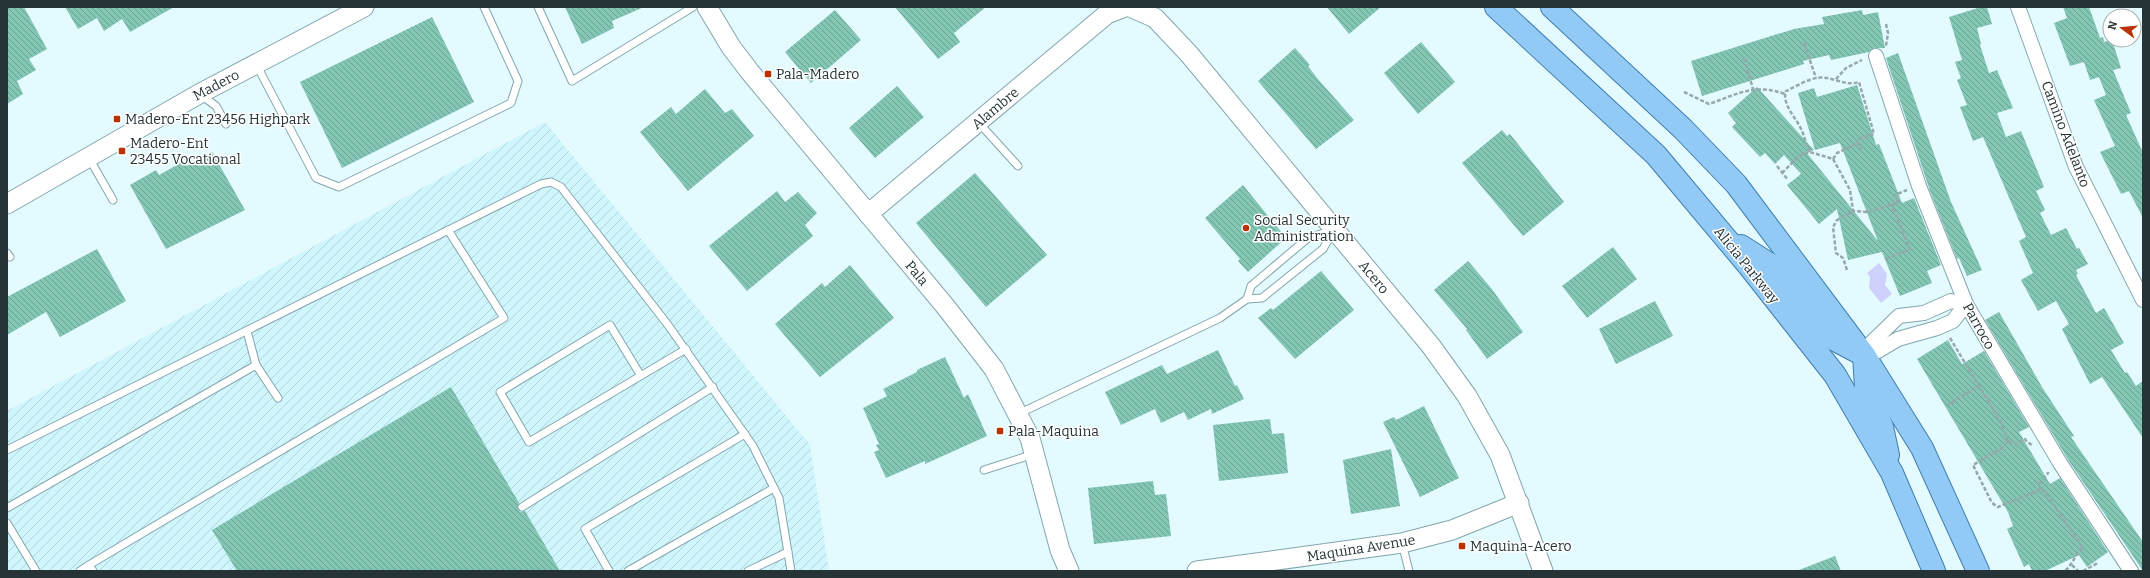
<svg xmlns="http://www.w3.org/2000/svg" width="2150" height="578" font-family="Bitter,serif">
<defs>
<pattern id="industrial-furrows" width="10" height="10" patternUnits="userSpaceOnUse"><rect width="10" height="10" fill="#d0f6fd"/><path d="M-1 1l2-2M0 10L10 0M9 11l2-2" fill="none" stroke="#b2d4d9"/></pattern>
<pattern id="building-back-hatch" width="6" height="6" patternUnits="userSpaceOnUse"><rect width="6" height="6" fill="#83c6b4"/><path d="M-1 5l2 2M0 0l6 6M5-1l2 2" fill="none" stroke="#6ba293"/></pattern>
</defs>
<rect width="100%" height="100%" fill="#e3fafe"/>
<path fill="url(#industrial-furrows)" d="M 545,122 L 810,445 L 829,571 L 7,571 L 7,411 Z"/>
<path fill="#cdd1fb" d="M 1879,263 L 1887,274 L 1885,285 L 1892,294 L 1881,303 L 1869,288 L 1870,277 L 1867,273 Z"/>
<g fill="url(#building-back-hatch)">
<path d="M 7,7 L 24,7 L 47,49 L 29,59 L 36,70 L 17,81 L 23,94 L 7,104 Z"/>
<path d="M 65,7 L 174,7 L 130,32 L 122,19 L 104,31 L 97,18 L 78,29 Z"/>
<path d="M 565,7 L 644,7 L 612,21 L 614,28 L 582,44 Z"/>
<path d="M 895,7 L 986,7 L 954,33 L 960,42 L 938,59 Z"/>
<path d="M 1327,7 L 1381,7 L 1349,34 Z"/>
<path d="M 1981,7 L 1987,7 L 1992,24 L 1977,28 L 1981,44 L 1980,45 L 1989,73 L 1997,70 L 2013,108 L 1997,113 L 2006,137 L 2021,131 L 2044,187 L 2036,191 L 2045,210 L 2040,213 L 2051,235 L 2066,228 L 2077,249 L 2079,248 L 2088,264 L 2076,270 L 2078,274 L 2076,275 L 2096,313 L 2104,308 L 2124,343 L 2111,350 L 2125,373 L 2127,372 L 2136,386 L 2143,381 L 2143,438 L 2102,377 L 2090,384 L 2062,329 L 2069,324 L 2056,301 L 2038,311 L 2021,280 L 2033,273 L 2019,241 L 2026,237 L 1983,137 L 1973,141 L 1960,107 L 1967,105 L 1957,80 L 1961,78 L 1955,62 L 1962,60 L 1949,17 Z"/>
<path d="M 2063,7 L 2089,7 L 2100,38 L 2103,37 L 2104,42 L 2112,40 L 2121,68 L 2113,70 L 2131,113 L 2126,115 L 2143,153 L 2143,218 L 2129,191 L 2121,194 L 2100,152 L 2115,146 L 2094,100 L 2106,95 L 2099,77 L 2090,80 L 2084,62 L 2070,66 L 2054,23 L 2067,18 Z"/>
<path d="M 835,10 L 861,40 L 811,83 L 785,52 Z"/>
<path d="M 1862,10 L 1863,15 L 1878,12 L 1885,48 L 1874,48 L 1869,52 L 1831,60 L 1829,55 L 1803,61 L 1804,64 L 1702,96 L 1691,61 L 1794,29 L 1824,24 L 1822,17 Z"/>
<path d="M 432,17 L 474,102 L 342,168 L 300,82 Z"/>
<path d="M 1421,42 L 1455,82 L 1418,114 L 1384,73 Z"/>
<path d="M 1295,48 L 1310,65 L 1308,66 L 1317,78 L 1354,120 L 1316,149 L 1258,81 Z"/>
<path d="M 1898,53 L 1951,202 L 1982,270 L 1967,276 L 1959,258 L 1957,259 L 1930,191 L 1886,58 Z"/>
<path d="M 1857,85 L 1876,145 L 1879,144 L 1902,203 L 1914,198 L 1941,265 L 1927,271 L 1932,283 L 1900,296 L 1882,252 L 1848,260 L 1837,209 L 1819,224 L 1787,185 L 1801,174 L 1784,155 L 1775,164 L 1765,153 L 1760,157 L 1732,127 L 1736,123 L 1728,113 L 1757,87 L 1814,150 L 1806,152 L 1878,241 L 1840,143 L 1815,150 L 1798,93 L 1814,88 L 1817,97 Z"/>
<path d="M 897,86 L 924,117 L 875,158 L 849,128 Z"/>
<path d="M 705,89 L 725,113 L 732,109 L 754,136 L 688,191 L 640,132 L 671,107 L 676,114 Z"/>
<path d="M 1502,130 L 1507,136 L 1510,134 L 1564,202 L 1523,236 L 1462,163 Z"/>
<path d="M 212,152 L 245,210 L 166,249 L 130,185 L 156,170 L 159,175 L 184,161 L 187,166 Z"/>
<path d="M 975,173 L 1047,255 L 986,307 L 916,223 Z"/>
<path d="M 1243,185 L 1286,238 L 1248,272 L 1238,261 L 1240,259 L 1205,218 Z"/>
<path d="M 777,191 L 785,202 L 798,192 L 817,213 L 805,225 L 813,236 L 747,291 L 709,246 Z"/>
<path d="M 1613,247 L 1637,279 L 1587,318 L 1562,286 Z"/>
<path d="M 97,249 L 126,301 L 60,337 L 46,312 L 7,335 L 7,297 Z"/>
<path d="M 1468,261 L 1491,288 L 1523,332 L 1487,359 L 1466,330 L 1467,329 L 1434,290 Z"/>
<path d="M 850,265 L 894,318 L 820,377 L 775,324 L 822,283 L 825,287 Z"/>
<path d="M 1321,271 L 1354,310 L 1295,359 L 1258,318 L 1271,308 L 1273,310 Z"/>
<path d="M 1655,301 L 1673,336 L 1616,364 L 1599,329 Z"/>
<path d="M 1999,312 L 2042,387 L 2074,436 L 2071,437 L 2143,542 L 2143,571 L 2067,458 L 1985,320 Z"/>
<path d="M 1948,340 L 1962,364 L 1984,351 L 2029,427 L 2019,432 L 2050,484 L 2060,478 L 2108,552 L 2087,567 L 2079,555 L 2045,571 L 2032,571 L 2029,564 L 2024,567 L 2007,529 L 2013,526 L 2008,512 L 1917,359 Z"/>
<path d="M 1218,350 L 1235,386 L 1237,385 L 1244,399 L 1212,414 L 1211,409 L 1188,420 L 1184,412 L 1161,423 L 1155,409 L 1121,425 L 1105,392 L 1162,365 L 1167,374 Z"/>
<path d="M 945,357 L 964,398 L 968,394 L 987,436 L 925,464 L 925,461 L 886,478 L 874,452 L 879,450 L 876,445 L 879,444 L 863,408 L 887,396 L 883,389 L 917,372 L 917,370 Z"/>
<path d="M 451,387 L 519,503 L 518,509 L 520,512 L 525,511 L 560,571 L 237,571 L 212,530 Z"/>
<path d="M 1424,406 L 1459,478 L 1420,497 L 1383,422 L 1394,417 L 1396,420 Z"/>
<path d="M 1270,419 L 1272,434 L 1284,433 L 1288,473 L 1219,481 L 1213,425 Z"/>
<path d="M 1391,449 L 1400,506 L 1351,514 L 1343,460 Z"/>
<path d="M 1153,481 L 1155,495 L 1166,494 L 1171,536 L 1094,544 L 1088,488 Z"/>
<path d="M 1835,556 L 1841,571 L 1799,571 L 1799,570 Z"/>
</g>
<g fill="none" stroke-linecap="round" stroke-linejoin="round">
<g stroke="#82a6ad" stroke-width="9">
<g id="lane">
<path d="M 538,7 L 572,81 L 693,7"/>
<path d="M 256,64 L 316,178 L 339,187 L 511,103 L 518,81 L 484,7"/>
<path d="M 201,95 L 216,106 L 226,124"/>
<path d="M 979,123 L 1018,166"/>
<path d="M 89,158 L 113,200"/>
<path d="M 7,253 L 10,257"/>
<path d="M 1247,299 L 1251,286 L 1308,238 L 1333,230"/>
<path d="M 256,365 L 278,398"/>
<path d="M 641,376 L 610,325 L 500,392 L 529,442 L 686,349"/>
<path d="M 1018,414 L 1220,318 L 1247,299 L 1262,298 L 1323,249 L 1334,230"/>
<path d="M 7,450 L 541,184 L 551,182 L 561,187 L 668,325 L 753,446 L 779,498 L 791,571"/>
<path d="M 984,470 L 1034,454"/>
<path d="M 522,507 L 713,387"/>
<path d="M 7,508 L 256,365 L 247,331"/>
<path d="M 7,523 L 36,571"/>
<path d="M 1402,543 L 1409,571"/>
<path d="M 80,571 L 89,565"/>
<path d="M 93,571 L 89,565 L 504,318 L 448,230"/>
<path d="M 609,571 L 585,529 L 745,434"/>
<path d="M 628,571 L 774,488"/>
<path d="M 748,571 L 788,552"/>
</g>
</g>
<g stroke="#82a6ad" stroke-width="16">
<g id="street">
<path d="M 2018,7 L 2076,167 L 2143,300"/>
<path d="M 1876,56 L 1919,186 L 1966,304 L 2060,463 L 2131,571"/>
<path d="M 1951,301 L 1966,304 L 1953,321 L 1937,328 L 1898,339 L 1871,355 L 1864,355 L 1867,347 L 1899,316 L 1924,313 Z"/>
</g>
</g>
<g stroke="#82a6ad" stroke-width="21">
<g id="secondary">
<path d="M 707,7 L 731,47 L 750,72 L 945,306 L 994,369 L 1030,438 L 1060,550 L 1069,571"/>
<path d="M 1130,7 L 1155,18 L 1189,54 L 1431,346 L 1467,396 L 1500,455 L 1543,571"/>
<path d="M 7,204 L 199,94 L 364,7"/>
<path d="M 868,214 L 1107,14 L 1125,7"/>
<path d="M 1197,571 L 1402,543 L 1452,530 L 1519,503"/>
</g>
</g>
<g stroke="#3e7eaf" stroke-width="24">
<g id="primary">
<path d="M 1496,7 L 1656,155 L 1749,266 L 1835,375 L 1892,473 L 1934,571"/>
<path d="M 1552,7 L 1683,129 L 1736,184 L 1864,355 L 1922,448 L 1978,571"/>
<path d="M 1741,246 L 1777,269 L 1822,333 L 1864,355 L 1866,388 L 1882,427 L 1888,455"/>
</g>
</g>
<g stroke="#95a8ac" stroke-width="2.5" stroke-dasharray="4 2" stroke-linecap="butt">
<path d="M 1886,24 L 1888,33 L 1886,46"/>
<path d="M 1804,43 L 1816,78"/>
<path d="M 1744,58 L 1753,89"/>
<path d="M 1836,79 L 1846,68 L 1862,60"/>
<path d="M 1684,92 L 1709,104 C 1738,94 1754,83 1785,94"/>
<path d="M 1810,152 C 1806,145 1805,138 1802,131 C 1798,120 1781,104 1786,91 C 1795,87 1806,80 1816,78 C 1832,75 1844,87 1859,82 L 1874,134 L 1859,139 L 1858,143 L 1861,149"/>
<path d="M 1833,159 L 1837,153 L 1858,143"/>
<path d="M 1777,166 L 1788,180"/>
<path d="M 1782,173 L 1799,156 L 1810,152 L 1833,159 L 1850,190 L 1853,211"/>
<path d="M 1886,259 L 1910,249 L 1892,206"/>
<path d="M 1847,270 L 1843,258 L 1836,253 L 1833,227 L 1837,220 L 1853,211 L 1867,212 L 1898,203 L 1895,195 L 1907,190"/>
<path d="M 1950,338 L 2000,421 L 2008,441 L 2002,448 L 1973,465 L 1992,503 L 1998,507 L 2040,490 L 2045,492 L 2083,548 C 2075,554 2073,564 2065,571"/>
<path d="M 1946,406 L 1979,386"/>
<path d="M 2008,441 L 2016,444 L 2025,439 L 2027,442 L 2032,445"/>
<path d="M 2040,490 L 2040,483 L 2048,473 L 2048,472"/>
<path d="M 2072,565 L 2078,571"/>
<path d="M 2083,571 L 2096,564 L 2097,561"/>
</g>
<use href="#lane" stroke="#fff" stroke-width="7"/>
<use href="#street" stroke="#fff" stroke-width="14"/>
<use href="#secondary" stroke="#fff" stroke-width="19"/>
<use href="#primary" stroke="#93caf5" stroke-width="22"/>
</g>
<g fill="#bb3201" stroke="#fff" stroke-width="1.5">
<rect x="764" y="70" width="8" height="8" rx="2"/>
<rect x="113" y="115" width="8" height="8" rx="2"/>
<rect x="118" y="147" width="8" height="8" rx="2"/>
<circle cx="1246" cy="228" r="4"/>
<rect x="996" y="427" width="8" height="8" rx="2"/>
<rect x="1458" y="542" width="8" height="8" rx="2"/>
</g>
<g text-anchor="middle" stroke-width="3" stroke-linejoin="round" paint-order="stroke">
<g font-size="14" fill="#263437" stroke="#fff" text-anchor="start">
<text x="776" y="79">Pala-Madero</text>
<text x="125" y="124">Madero-Ent 23456 Highpark</text>
<text x="130" y="148">Madero-Ent<tspan x="130" dy="16">23455 Vocational</tspan></text>
<text x="1254" y="225">Social Security<tspan x="1254" dy="16">Administration</tspan></text>
<text x="1008" y="436">Pala-Maquina</text>
<text x="1470" y="551">Maquina-Acero</text>
</g>
<g font-size="14" fill="#263437" stroke="#fff">
<text transform="translate(216 85) rotate(-28)" y="5">Madero</text>
<text transform="translate(995 108) rotate(-40)" y="5">Alambre</text>
<text transform="translate(2066 134) rotate(69)" y="5">Camino Adelanto</text>
<text transform="translate(1747 265) rotate(51)" y="5">Alicia Parkway</text>
<text transform="translate(917 273) rotate(50)" y="5">Pala</text>
<text transform="translate(1374 277) rotate(50)" y="5">Acero</text>
<text transform="translate(1979 326) rotate(61)" y="5">Parroco</text>
<text transform="translate(1361 548) rotate(-9)" y="5">Maquina Avenue</text>
</g>
</g>
<rect width="2150" height="578" fill="none" stroke="#263437" stroke-width="16"/>
<g transform="translate(2122 28) rotate(286)"><circle r="19" fill="#ffffff" stroke="#a8aeaf"/>
<path d="M0-3L7 15L0 10L-7 15Z" fill="#bb3201"/>
<text y="-6" font-size="11" font-weight="bold" text-anchor="middle" fill="#263437">N</text>
</g>
</svg>
